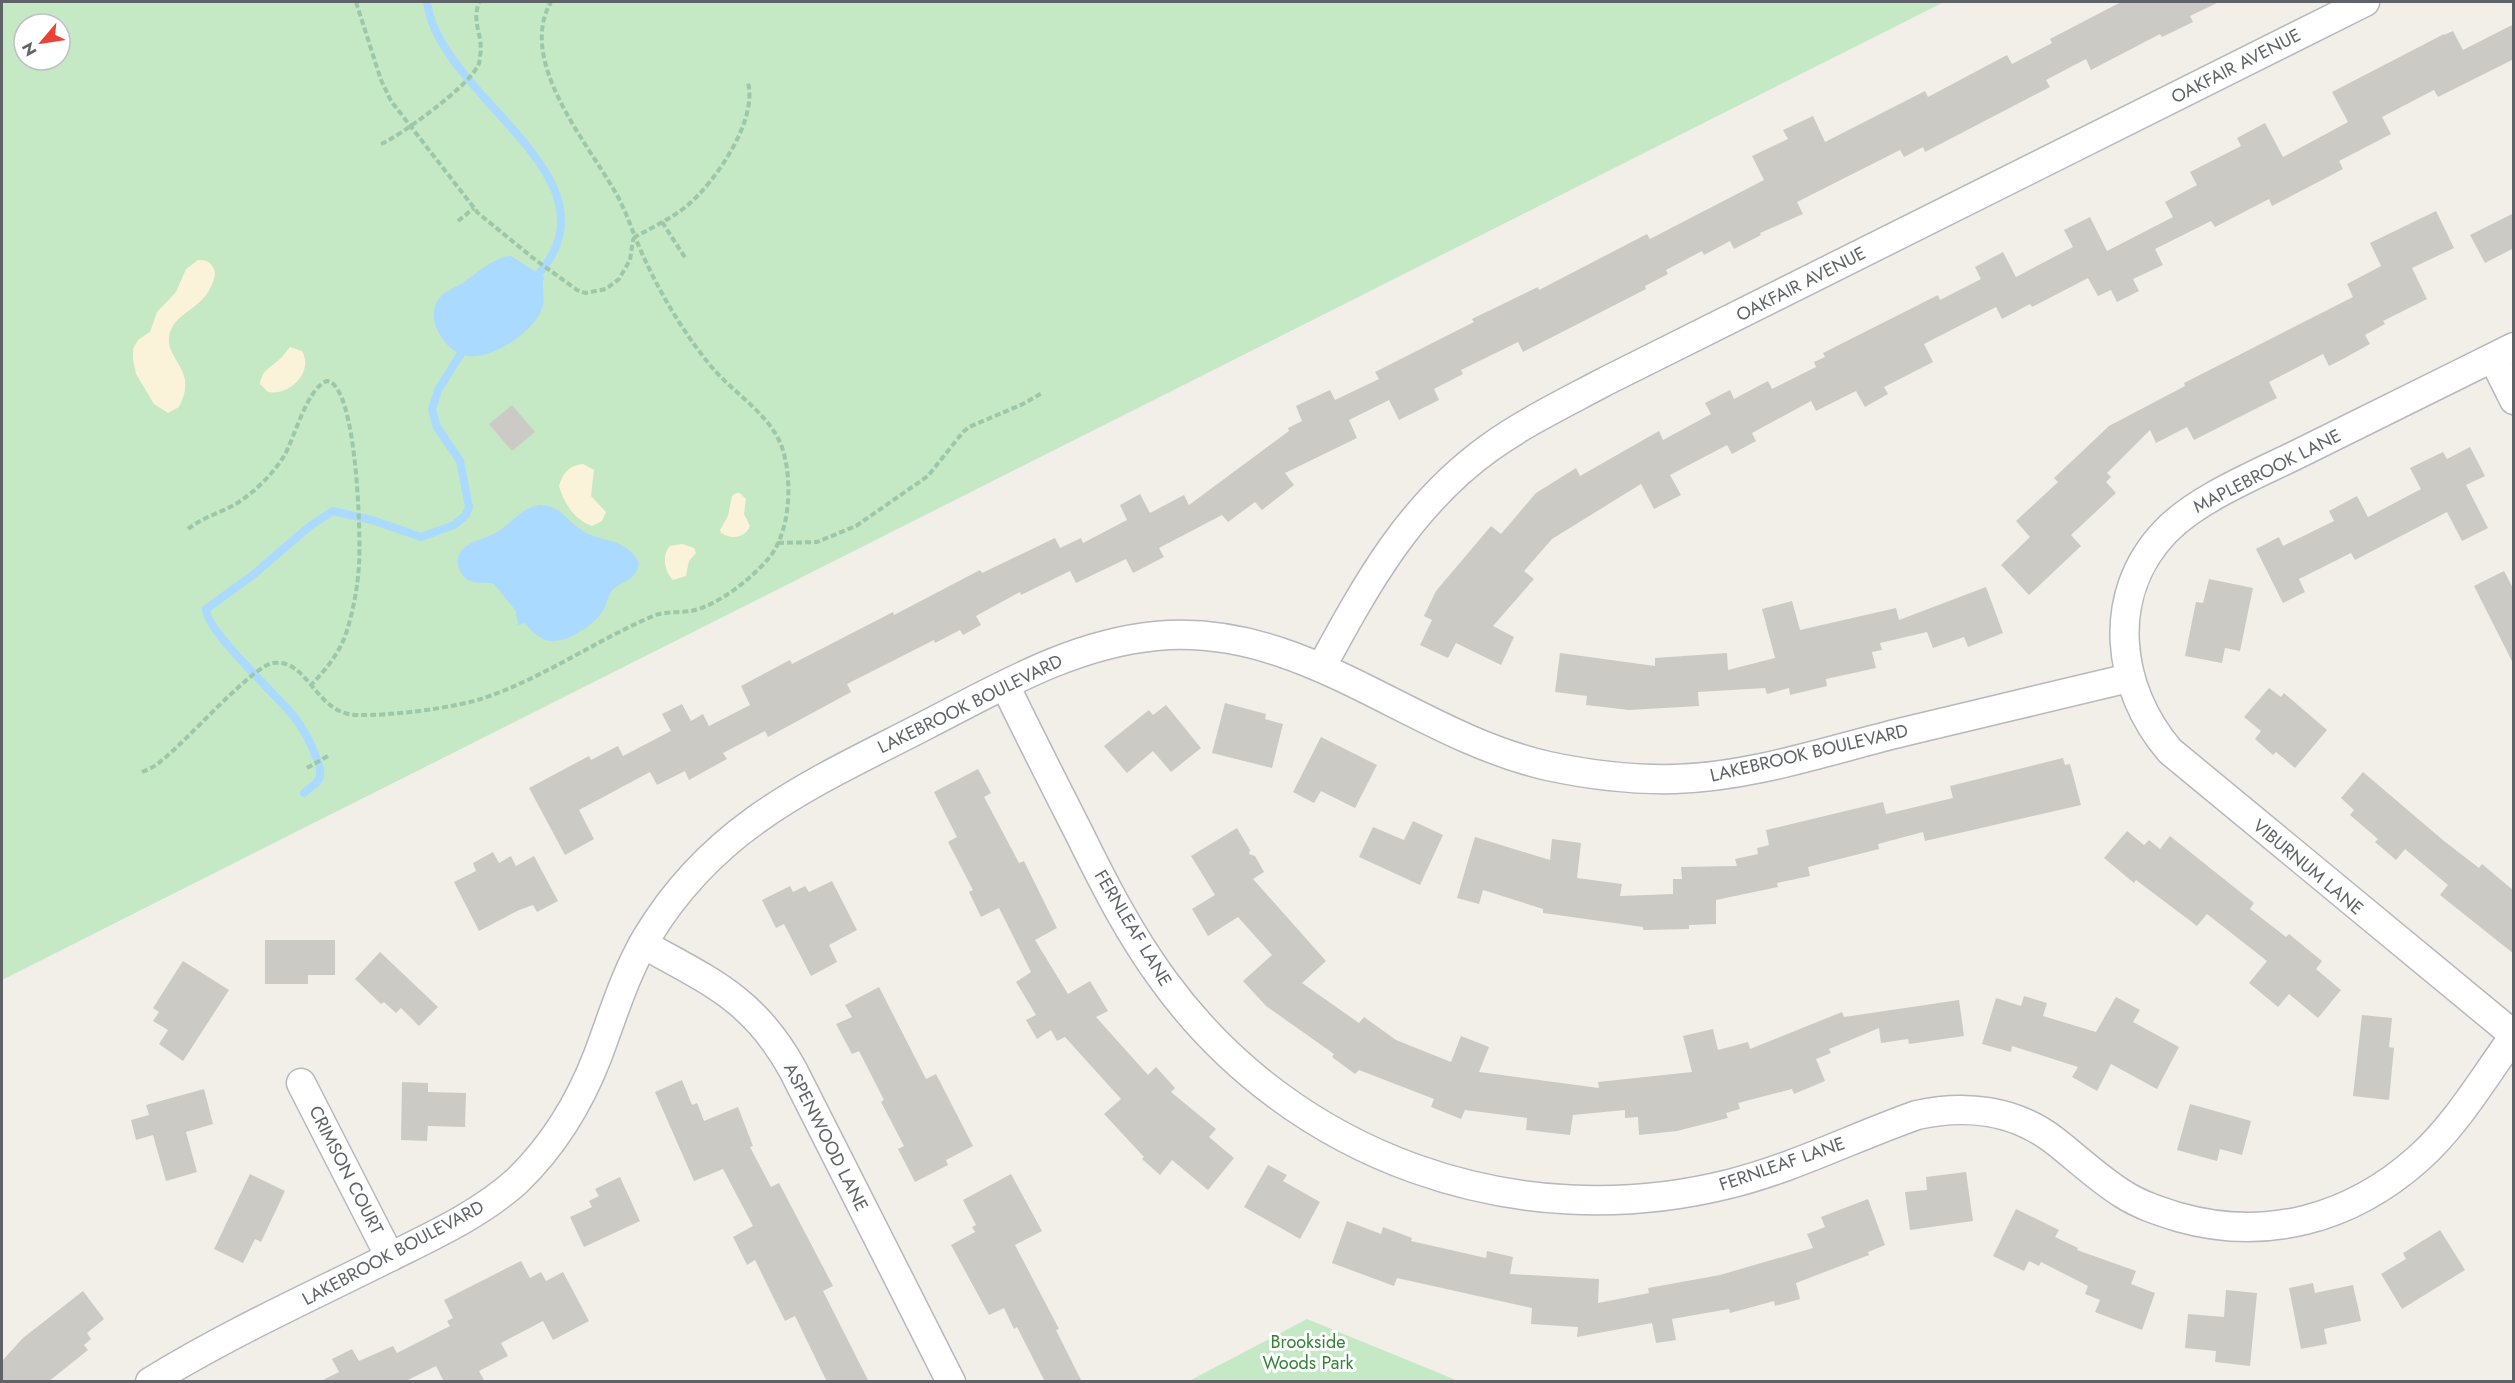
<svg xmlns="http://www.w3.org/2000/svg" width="2515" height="1383" font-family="Jost,sans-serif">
<rect width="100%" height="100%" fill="#f1efe8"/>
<g fill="#c5e8c5" fill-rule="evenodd">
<path d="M 2,2 L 1944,2 L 2,980 ZM 24,24 L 60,24 L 60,60 L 24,60 Z"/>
<path d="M 1307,1319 L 1456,1380 L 1456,1381 L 1189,1381 Z"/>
</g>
<g fill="#fbf3d9">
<path d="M 198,260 C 208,259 215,265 215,275 C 207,310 178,309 170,332 C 162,360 200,368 179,407 L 168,413 L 154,404 L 136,374 L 133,359 L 133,349 L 138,340 L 150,332 L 157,312 L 176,292 L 186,269 Z"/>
<path d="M 290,347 L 302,351 C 314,372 290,396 268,392 L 260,384 C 262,369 271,368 281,358 C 284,355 286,351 290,347 Z"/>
<path d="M 583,464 L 594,470 L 591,496 L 606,512 L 602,521 L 592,526 C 575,520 564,504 559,486 C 562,474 569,465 583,464 Z"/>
<path d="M 736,493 L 740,493 L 746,499 L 744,514 L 750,526 C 745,538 732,540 721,533 L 720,530 L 728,516 L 732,496 Z"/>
<path d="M 682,544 L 694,548 L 696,553 L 689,561 L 686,576 L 673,580 C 665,572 661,555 670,546 Z"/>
</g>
<g fill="#aadaff">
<path d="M 511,256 L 544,277 C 541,288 546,298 542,309 C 533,332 493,359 468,356 C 447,354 424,320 438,300 C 444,291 455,288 464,282 C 478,273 494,257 511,256 Z"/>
<path d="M 539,505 C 562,506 565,520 583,531 C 595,539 611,539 623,546 C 630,550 636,556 639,564 C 634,584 621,579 611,592 C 607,597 607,604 604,609 C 595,625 564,646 546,640 C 537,637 530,629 524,623 L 518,625 L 516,611 L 494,584 C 485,581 477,585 468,580 C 463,577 459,571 458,565 C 455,542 483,541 497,532 C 512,523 520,509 539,505 Z"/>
</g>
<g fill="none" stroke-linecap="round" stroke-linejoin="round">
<g stroke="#aadaff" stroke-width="8">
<path d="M 427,2 C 439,99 632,179 533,280"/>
<path d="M 304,793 C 309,788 319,783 320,776 C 322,769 317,760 315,754 C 310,742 303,728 295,718 C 279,697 205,630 206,609 L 253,575 L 310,526 L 333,511 L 372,520 L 421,537 L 454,525 L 466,515 L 469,507 L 460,461 L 437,427 L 432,410 L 438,390 L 460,355 L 467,347"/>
</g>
</g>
<g fill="#cccac5">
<path d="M 2121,2 L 2219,2 L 2190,16 L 2193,22 L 2162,37 L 2160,34 L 2091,70 L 2086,59 L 2046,80 L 2050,87 L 1925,152 L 1923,147 L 1904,157 L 1900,150 L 1797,202 L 1803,214 L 1760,233 L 1761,235 L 1734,249 L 1730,241 L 1704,255 L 1702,251 L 1666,270 L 1668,274 L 1645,286 L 1646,289 L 1523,352 L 1518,342 L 1461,370 L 1463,374 L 1434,389 L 1439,400 L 1399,420 L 1389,400 L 1349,420 L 1357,438 L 1285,473 L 1294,485 L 1262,510 L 1255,502 L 1228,522 L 1222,515 L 1159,548 L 1164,557 L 1133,573 L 1126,559 L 1076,583 L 1070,571 L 1021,595 L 1020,592 L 976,616 L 981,625 L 963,635 L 960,630 L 935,643 L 934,640 L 847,684 L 851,692 L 768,737 L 765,731 L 723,753 L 727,759 L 689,780 L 685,771 L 657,785 L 650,772 L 579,810 L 594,839 L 565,855 L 529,788 L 589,756 L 591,760 L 618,746 L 623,756 L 671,731 L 662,714 L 682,704 L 691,721 L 703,714 L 709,726 L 750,705 L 741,686 L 790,660 L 792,664 L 893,612 L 894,615 L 980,570 L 982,573 L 1055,538 L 1060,548 L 1081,538 L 1083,543 L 1127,520 L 1120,505 L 1140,494 L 1150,513 L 1184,495 L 1189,505 L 1289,431 L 1288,428 L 1302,421 L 1296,406 L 1330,390 L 1335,400 L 1379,379 L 1375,372 L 1474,322 L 1472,319 L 1538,287 L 1539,290 L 1647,234 L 1650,239 L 1764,180 L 1752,156 L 1788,139 L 1783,130 L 1813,116 L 1825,142 L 1925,91 L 1928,97 L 2007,55 L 2012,64 L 2052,43 L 2050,39 Z"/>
<path d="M 2514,24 L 2514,59 L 2438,97 L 2434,90 L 2382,117 L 2391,134 L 2339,161 L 2343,169 L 2272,206 L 2269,199 L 2215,227 L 2211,221 L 2155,249 L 2163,265 L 2133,279 L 2139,291 L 2117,302 L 2111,290 L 2098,296 L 2088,278 L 2032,307 L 2030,304 L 2002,319 L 1996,307 L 1924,344 L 1933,362 L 1884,387 L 1888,394 L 1865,407 L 1856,391 L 1816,411 L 1811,401 L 1752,433 L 1756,441 L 1732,454 L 1727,445 L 1670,475 L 1681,495 L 1654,509 L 1641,484 L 1552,539 L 1524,571 L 1534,579 L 1493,626 L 1514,637 L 1501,665 L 1456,643 L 1448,658 L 1420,645 L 1432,620 L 1424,616 L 1436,591 L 1491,526 L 1501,534 L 1536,493 L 1576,468 L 1580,476 L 1659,431 L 1663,440 L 1711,414 L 1705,403 L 1730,390 L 1734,399 L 1768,381 L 1772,389 L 1816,367 L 1814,362 L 1825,357 L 1823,353 L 1938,295 L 1940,300 L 1981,279 L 1975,267 L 2003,252 L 2016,277 L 2073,247 L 2064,230 L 2090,217 L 2107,251 L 2173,217 L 2165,202 L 2197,185 L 2190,172 L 2241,146 L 2237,138 L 2265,123 L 2283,157 L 2348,122 L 2332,92 L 2444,34 L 2444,35 L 2453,31 L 2463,50 Z"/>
<path d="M 2436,211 L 2454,248 L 2412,268 L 2427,299 L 2383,321 L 2385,324 L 2365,335 L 2370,344 L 2341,360 L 2329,366 L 2323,354 L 2269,382 L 2277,398 L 2194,440 L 2187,427 L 2156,443 L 2150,430 L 2107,473 L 2111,477 L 2106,482 L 2116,493 L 2071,535 L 2081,546 L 2029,595 L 2001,565 L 2030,537 L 2016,521 L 2058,482 L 2054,478 L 2109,426 L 2185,386 L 2184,383 L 2353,297 L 2347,284 L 2381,266 L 2370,243 Z"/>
<path d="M 2514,213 L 2514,248 L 2485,263 L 2470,235 Z"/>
<path d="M 512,405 L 535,432 L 512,451 L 489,424 Z"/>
<path d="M 2470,447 L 2485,476 L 2466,485 L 2488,528 L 2462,541 L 2447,512 L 2355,560 L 2351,553 L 2299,579 L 2305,592 L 2283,603 L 2256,549 L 2279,537 L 2283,546 L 2334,521 L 2329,511 L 2357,496 L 2368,517 L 2421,489 L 2410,468 L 2443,452 L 2447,459 Z"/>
<path d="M 2504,571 L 2514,590 L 2514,665 L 2474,586 Z"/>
<path d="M 2209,579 L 2253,588 L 2240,651 L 2225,648 L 2222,663 L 2185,656 L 2196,602 L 2203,603 Z"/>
<path d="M 1986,587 L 2003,633 L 1968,647 L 1964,637 L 1933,648 L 1927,632 L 1880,643 L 1882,650 L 1872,652 L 1876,668 L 1826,679 L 1827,686 L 1790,695 L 1789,688 L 1767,694 L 1765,688 L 1698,692 L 1699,706 L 1629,710 L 1586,705 L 1587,696 L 1555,692 L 1560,653 L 1655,666 L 1655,658 L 1727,653 L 1728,670 L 1775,658 L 1762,609 L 1792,601 L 1800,630 L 1896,608 L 1899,620 Z"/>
<path d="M 2269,688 L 2281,697 L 2284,693 L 2327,730 L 2295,768 L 2276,752 L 2273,755 L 2255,739 L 2261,731 L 2244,717 Z"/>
<path d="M 1225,703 L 1266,714 L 1265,719 L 1283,724 L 1272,768 L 1212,753 Z"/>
<path d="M 1166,705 L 1201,748 L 1171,772 L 1153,751 L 1127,773 L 1104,746 L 1149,710 L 1153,715 Z"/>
<path d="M 1321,737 L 1377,765 L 1355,808 L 1321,791 L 1314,803 L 1293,792 Z"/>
<path d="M 2063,758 L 2065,765 L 2070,764 L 2081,805 L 1925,841 L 1923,832 L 1878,844 L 1879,849 L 1808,867 L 1810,876 L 1777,883 L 1778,887 L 1716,900 L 1716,924 L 1689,925 L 1689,929 L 1643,930 L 1643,927 L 1543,913 L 1543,909 L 1483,890 L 1479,904 L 1457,898 L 1475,837 L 1550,860 L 1552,839 L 1581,843 L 1577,878 L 1622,884 L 1620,896 L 1673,894 L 1673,879 L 1682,879 L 1681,867 L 1737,866 L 1735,859 L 1758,854 L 1757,848 L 1769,845 L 1766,830 L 1883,802 L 1886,814 L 1953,798 L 1950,786 Z"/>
<path d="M 978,769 L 991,793 L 984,797 L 1019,863 L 1024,861 L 1057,928 L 1035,940 L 1068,994 L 1090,981 L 1108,1011 L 1096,1017 L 1148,1075 L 1156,1067 L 1175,1088 L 1171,1092 L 1216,1129 L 1209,1137 L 1234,1158 L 1208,1190 L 1172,1160 L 1160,1175 L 1142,1159 L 1144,1157 L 1104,1114 L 1121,1099 L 1065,1037 L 1057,1041 L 1051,1030 L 1037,1039 L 1026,1020 L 1036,1015 L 1016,982 L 1031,972 L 999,908 L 981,917 L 969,892 L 973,890 L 948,842 L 957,837 L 934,792 Z"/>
<path d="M 2363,772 L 2444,841 L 2479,868 L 2482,864 L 2514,891 L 2514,954 L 2440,895 L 2448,885 L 2405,849 L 2396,860 L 2375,842 L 2378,839 L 2350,815 L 2354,810 L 2341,798 Z"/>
<path d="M 1413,821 L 1443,835 L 1420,885 L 1359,857 L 1373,827 L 1404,840 Z"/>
<path d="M 1237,828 L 1250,850 L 1249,854 L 1255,856 L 1264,872 L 1253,879 L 1326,961 L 1302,983 L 1359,1023 L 1364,1017 L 1396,1040 L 1451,1062 L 1461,1036 L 1489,1047 L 1479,1072 L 1599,1088 L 1598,1082 L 1692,1072 L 1683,1036 L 1713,1029 L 1718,1050 L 1748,1042 L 1750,1049 L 1842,1012 L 1844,1017 L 1959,1000 L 1964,1036 L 1909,1044 L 1908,1039 L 1881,1043 L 1879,1028 L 1829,1049 L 1831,1053 L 1816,1059 L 1825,1081 L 1794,1094 L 1792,1089 L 1738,1103 L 1740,1109 L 1726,1113 L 1728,1118 L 1677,1131 L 1639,1135 L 1638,1117 L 1625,1118 L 1625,1110 L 1573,1115 L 1570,1135 L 1526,1130 L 1527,1118 L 1465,1110 L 1461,1119 L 1431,1107 L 1434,1099 L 1359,1070 L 1355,1074 L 1332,1057 L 1334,1054 L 1266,1006 L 1243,981 L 1272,955 L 1238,917 L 1208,936 L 1192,909 L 1215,895 L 1191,856 Z"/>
<path d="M 2127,831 L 2144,845 L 2149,840 L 2160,849 L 2170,836 L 2254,903 L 2250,909 L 2286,937 L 2289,934 L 2322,961 L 2316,969 L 2341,990 L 2318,1018 L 2289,994 L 2278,1007 L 2249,983 L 2267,961 L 2207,914 L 2197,926 L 2136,880 L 2134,883 L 2104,858 Z"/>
<path d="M 493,852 L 499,863 L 511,856 L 516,866 L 534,856 L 558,901 L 537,912 L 533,905 L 519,910 L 479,931 L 454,882 L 476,871 L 473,863 Z"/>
<path d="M 832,881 L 857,930 L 829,945 L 837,962 L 811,976 L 784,924 L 776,928 L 762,900 L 790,886 L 793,892 L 805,886 L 809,892 Z"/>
<path d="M 265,940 L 335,940 L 335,975 L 308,975 L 308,984 L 265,984 Z"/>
<path d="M 380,952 L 438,1007 L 419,1026 L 401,1008 L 396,1013 L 384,1002 L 381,1004 L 355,979 Z"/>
<path d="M 183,961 L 229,990 L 183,1061 L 159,1044 L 168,1030 L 153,1021 L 159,1012 L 153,1008 Z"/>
<path d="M 879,987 L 926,1079 L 936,1074 L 973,1146 L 946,1160 L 948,1165 L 915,1182 L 898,1149 L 904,1146 L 881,1102 L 884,1100 L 859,1051 L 852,1054 L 836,1024 L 852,1017 L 845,1005 Z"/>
<path d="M 2024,996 L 2047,1003 L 2043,1016 L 2096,1032 L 2116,997 L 2140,1010 L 2133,1022 L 2179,1047 L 2157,1089 L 2111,1064 L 2097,1091 L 2072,1077 L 2078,1067 L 2012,1046 L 2011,1052 L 1982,1044 L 1996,998 L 2021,1006 Z"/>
<path d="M 2362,1015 L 2392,1018 L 2389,1047 L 2394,1048 L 2389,1100 L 2353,1096 Z"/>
<path d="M 682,1080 L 692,1105 L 697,1103 L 704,1121 L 738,1107 L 753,1146 L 750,1147 L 771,1187 L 779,1183 L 833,1286 L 823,1291 L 869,1382 L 827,1382 L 795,1316 L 785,1321 L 755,1260 L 747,1265 L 733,1237 L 753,1226 L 723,1169 L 694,1181 L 655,1092 Z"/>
<path d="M 402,1082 L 428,1083 L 428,1092 L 466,1093 L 465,1127 L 428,1126 L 427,1141 L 401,1140 Z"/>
<path d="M 204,1089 L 213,1124 L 186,1132 L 197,1172 L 166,1181 L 153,1135 L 136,1140 L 131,1120 L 149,1115 L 146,1105 Z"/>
<path d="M 2190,1104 L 2251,1121 L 2242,1155 L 2220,1149 L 2217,1161 L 2177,1150 Z"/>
<path d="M 1268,1165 L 1287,1175 L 1283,1181 L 1320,1202 L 1300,1239 L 1244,1207 Z"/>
<path d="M 1966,1172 L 1973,1221 L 1910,1230 L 1905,1192 L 1927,1190 L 1926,1177 Z"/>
<path d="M 250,1174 L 285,1191 L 261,1242 L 255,1239 L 243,1263 L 214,1249 Z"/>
<path d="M 1011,1174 L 1042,1231 L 1015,1245 L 1059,1329 L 1056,1330 L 1082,1382 L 1045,1382 L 1017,1327 L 1014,1329 L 1004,1308 L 989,1315 L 951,1245 L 975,1232 L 972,1227 L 976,1225 L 963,1200 Z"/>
<path d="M 620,1177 L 640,1221 L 584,1247 L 570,1217 L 592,1207 L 589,1201 L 599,1196 L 595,1189 Z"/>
<path d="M 1868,1199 L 1885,1245 L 1868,1252 L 1869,1255 L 1796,1283 L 1800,1299 L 1775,1306 L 1774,1301 L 1730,1313 L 1729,1309 L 1672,1319 L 1676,1340 L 1656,1343 L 1652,1323 L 1577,1337 L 1578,1327 L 1531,1324 L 1532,1308 L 1397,1278 L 1394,1286 L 1332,1263 L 1347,1221 L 1381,1234 L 1383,1227 L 1412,1238 L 1411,1241 L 1486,1258 L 1487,1251 L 1513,1257 L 1510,1274 L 1599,1279 L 1598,1303 L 1649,1293 L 1648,1288 L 1720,1275 L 1813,1248 L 1807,1234 L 1825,1227 L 1821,1217 Z"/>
<path d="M 2016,1209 L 2059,1230 L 2055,1237 L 2078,1248 L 2077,1250 L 2136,1271 L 2131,1284 L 2155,1293 L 2142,1330 L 2095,1312 L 2100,1300 L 2085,1294 L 2088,1286 L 2041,1262 L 2039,1266 L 2029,1261 L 2024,1271 L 1993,1256 Z"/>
<path d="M 2440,1230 L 2465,1270 L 2402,1309 L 2381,1274 L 2406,1259 L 2403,1253 Z"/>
<path d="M 521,1261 L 530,1278 L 541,1272 L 546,1281 L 563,1272 L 589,1321 L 553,1340 L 543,1321 L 501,1343 L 508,1356 L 479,1371 L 485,1382 L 444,1382 L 436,1366 L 404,1382 L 319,1382 L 339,1372 L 332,1359 L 352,1349 L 359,1361 L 393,1346 L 397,1353 L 450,1326 L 447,1321 L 453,1318 L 444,1300 Z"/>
<path d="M 2313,1283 L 2315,1293 L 2353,1285 L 2361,1321 L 2324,1329 L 2327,1344 L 2301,1349 L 2289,1288 Z"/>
<path d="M 2226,1290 L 2257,1293 L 2250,1366 L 2215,1362 L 2216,1351 L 2185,1348 L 2188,1314 L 2224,1317 Z"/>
<path d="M 83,1291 L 104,1319 L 87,1333 L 91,1339 L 84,1345 L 88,1350 L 48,1382 L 2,1382 L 2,1361 L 23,1338 Z"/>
</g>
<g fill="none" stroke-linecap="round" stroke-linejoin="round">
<g stroke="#b5b8bc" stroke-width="31">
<g id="minor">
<path d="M 2514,347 C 2443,382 2372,418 2302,452 C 2260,473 2197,498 2165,532 C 2105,595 2116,688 2170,751 L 2514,1035"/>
<path d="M 2493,358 L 2514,400"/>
<path d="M 1322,666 C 1367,583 1410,505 1489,448 C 1525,422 1565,403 1604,382 L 2365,2"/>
<path d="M 1005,685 C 1029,735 1054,784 1079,833 C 1104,884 1130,935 1164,981 C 1293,1158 1517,1237 1729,1184 C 1794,1168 1854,1137 1917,1115 C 1966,1104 2015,1110 2055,1141 C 2078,1159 2099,1179 2123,1194 C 2140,1205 2159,1211 2178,1217 C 2266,1242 2351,1219 2419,1158 C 2457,1124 2484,1077 2514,1036"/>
<path d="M 643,944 C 711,982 754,999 793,1070 L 951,1382"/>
<path d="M 301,1083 L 390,1257"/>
<path d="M 150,1382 C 226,1335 308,1298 388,1258 C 432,1236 479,1215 517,1181 C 553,1146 580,1102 598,1055 C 613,1015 625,974 647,937 C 716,822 816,782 930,723 C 1002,686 1073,644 1156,636 C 1304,622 1411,735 1548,766 C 1590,775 1633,780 1675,779 C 1752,777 1829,750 1903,732 C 1978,714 2054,696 2129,678"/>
</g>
</g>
<g stroke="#9cc7a9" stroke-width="4" stroke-dasharray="6 3" stroke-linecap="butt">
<path d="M 356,2 L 381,80 L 391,101 L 478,213 L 533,258 L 577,290 L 585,293 L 606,289 L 619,279 L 630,260 L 633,240 L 635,237 C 629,221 623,205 614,190 C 586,141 517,60 551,2"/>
<path d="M 381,144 C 402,135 465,88 476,69 C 479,65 480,61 480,56 C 484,36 471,24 479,2"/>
<path d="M 458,221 L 474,208"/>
<path d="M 662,222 L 686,259"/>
<path d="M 188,529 C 202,518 219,513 234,505 C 253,494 273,474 284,456 C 295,437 307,388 327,381 C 357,384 361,537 359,564 C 358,584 354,607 348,627 C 342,650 328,667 312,684"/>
<path d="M 778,543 L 817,542 L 856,526 L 928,476 L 963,432 L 969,427 L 1023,404 L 1042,393"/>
<path d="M 307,768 L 328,756"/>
<path d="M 142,772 C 149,769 156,766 161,761 C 184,744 252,666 273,663 C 309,658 315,715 358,715 C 390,716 454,708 484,698 C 543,678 595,641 653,616 C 664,611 678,613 691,611 C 717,606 751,579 768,559 C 789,535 792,489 785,458 C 777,417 735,396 710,365 C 679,327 654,283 635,237 C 653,227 672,218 688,205 C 715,182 758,120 748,83"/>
</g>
<use href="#minor" stroke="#fff" stroke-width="28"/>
</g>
<g text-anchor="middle" stroke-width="6" stroke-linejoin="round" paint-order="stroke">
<g font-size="18" fill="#5f6368" stroke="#fff">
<text transform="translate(2236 66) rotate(-27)" y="6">OAKFAIR AVENUE</text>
<text transform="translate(1801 284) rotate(-27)" y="6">OAKFAIR AVENUE</text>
<text transform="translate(2267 471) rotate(-27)" y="6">MAPLEBROOK LANE</text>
<text transform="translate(970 704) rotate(-26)" y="6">LAKEBROOK BOULEVARD</text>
<text transform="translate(1809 753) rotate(-13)" y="6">LAKEBROOK BOULEVARD</text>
<text transform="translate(2308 867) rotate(40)" y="6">VIBURNUM LANE</text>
<text transform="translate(1133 928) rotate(59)" y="6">FERNLEAF LANE</text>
<text transform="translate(826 1137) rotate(63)" y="6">ASPENWOOD LANE</text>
<text transform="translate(1782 1164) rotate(-19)" y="6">FERNLEAF LANE</text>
<text transform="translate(346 1170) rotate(63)" y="6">CRIMSON COURT</text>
<text transform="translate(393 1253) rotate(-28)" y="6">LAKEBROOK BOULEVARD</text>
</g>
<g font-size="18" fill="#348238" stroke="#fff">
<text x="1308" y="1348">Brookside<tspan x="1308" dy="21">Woods Park</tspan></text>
</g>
</g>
<rect width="2515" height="1383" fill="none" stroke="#5f6368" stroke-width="6"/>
<g transform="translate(42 42) rotate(241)"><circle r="28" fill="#ffffff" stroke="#bfc1c3" stroke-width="1.5"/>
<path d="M0-4.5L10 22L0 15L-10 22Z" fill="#ea4335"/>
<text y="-9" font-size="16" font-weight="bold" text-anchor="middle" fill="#5f6368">N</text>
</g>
</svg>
